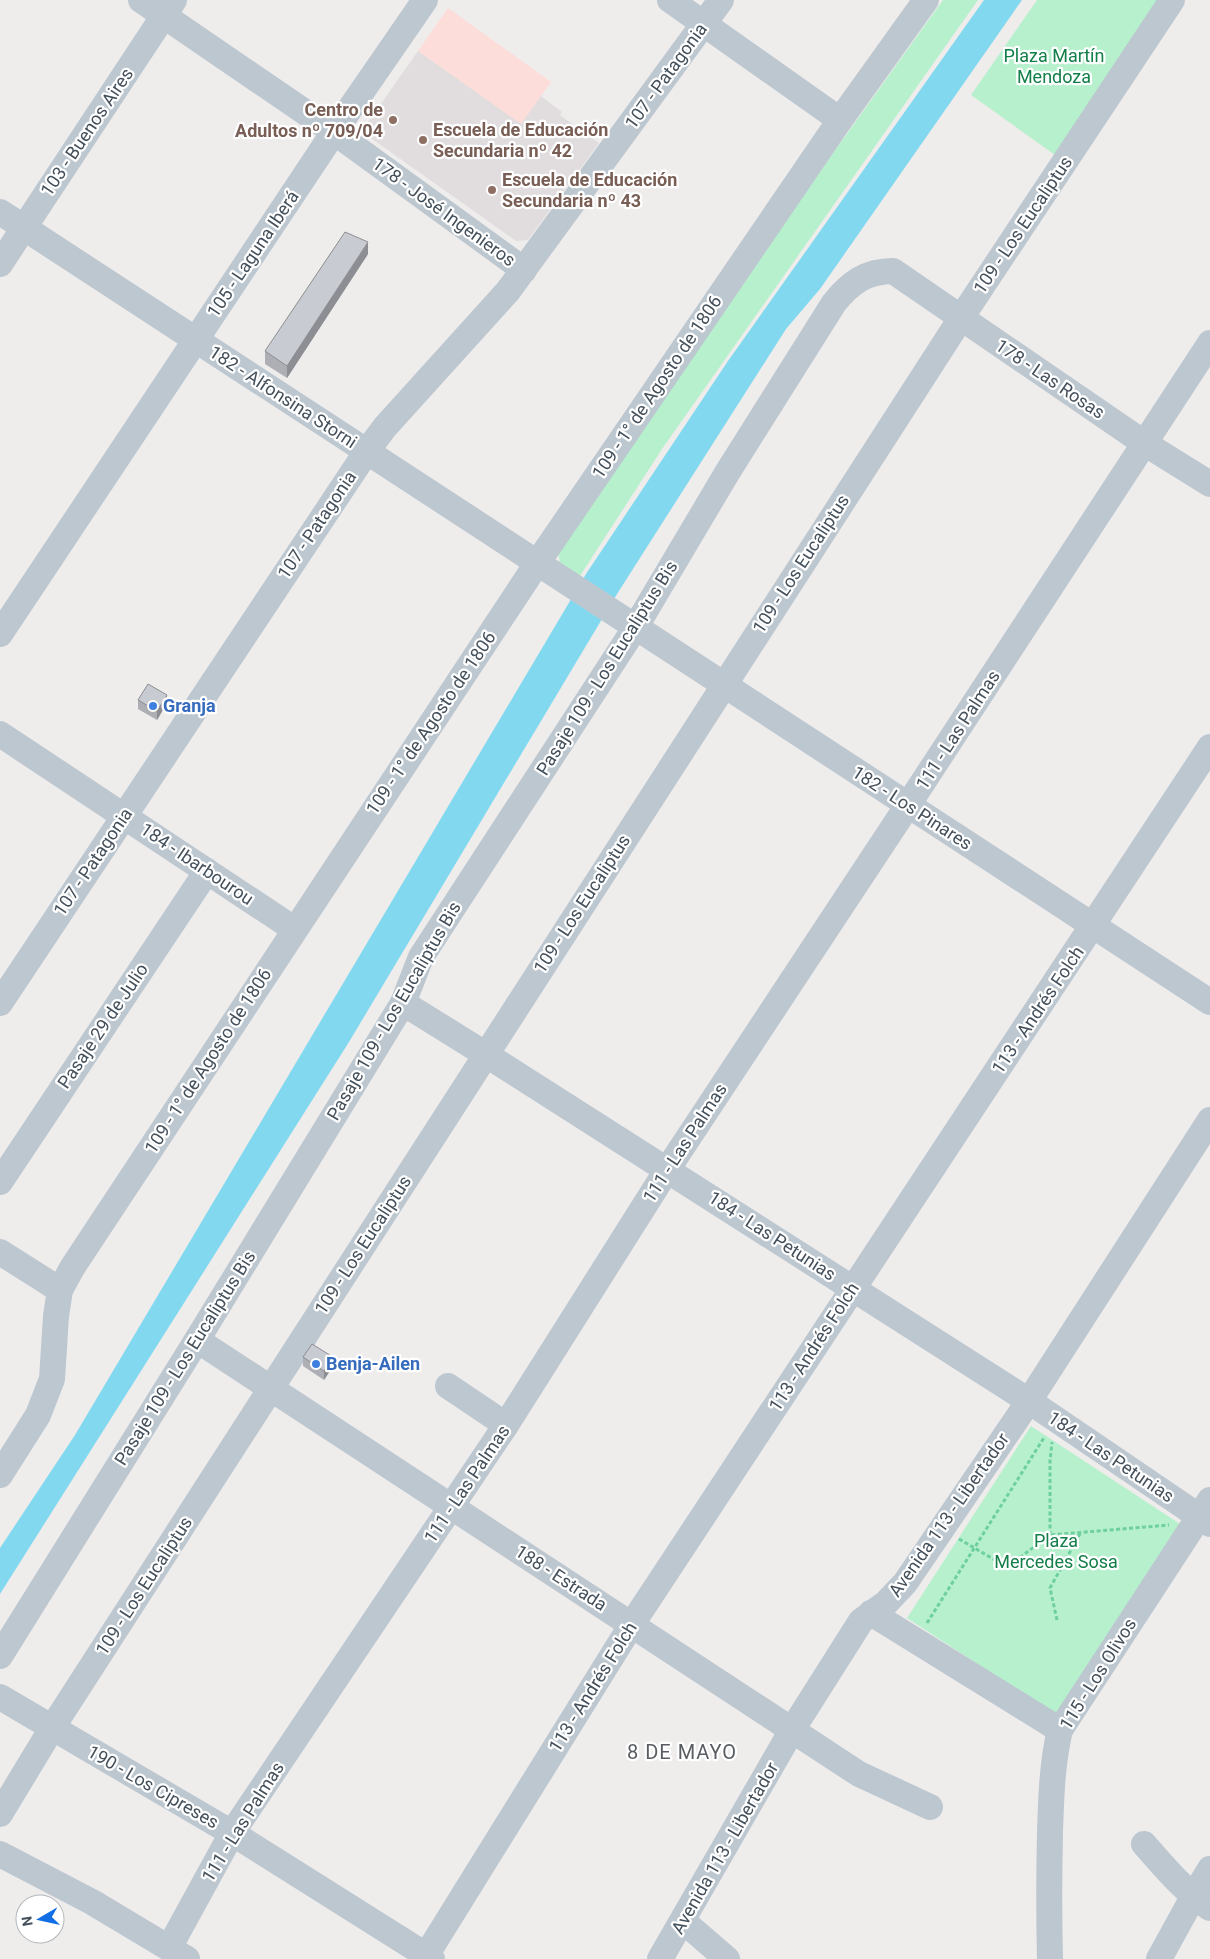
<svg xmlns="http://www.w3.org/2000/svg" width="1210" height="1959" font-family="Roboto,sans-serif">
<rect width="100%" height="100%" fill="#efecec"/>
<path fill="#e1ddde" d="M 418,51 L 521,123 L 541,96 L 562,112 L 560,115 L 599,143 L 528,240 L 516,241 L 368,136 L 366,125 Z"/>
<path fill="#fcddda" d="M 448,8 L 551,82 L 521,124 L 418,51 Z"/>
<g fill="#b7f0cd">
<path d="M 943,0 L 978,0 L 662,449 L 580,576 L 560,564 L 558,552 L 826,163 Z"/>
<path d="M 1037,0 L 1163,0 L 1055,155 L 971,95 Z"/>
<path d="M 1031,1426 L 1180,1524 L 1056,1715 L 907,1618 Z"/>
</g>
<path fill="#82d9ef" d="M 984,0 L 1022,0 L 820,289 L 786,329 L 617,594 L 349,1042 L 0,1594 L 0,1548 L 75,1435 L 586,574 L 728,361 Z"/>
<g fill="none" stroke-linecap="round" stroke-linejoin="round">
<g stroke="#6ecf9f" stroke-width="3" stroke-dasharray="4 2.5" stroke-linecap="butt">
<path d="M 1050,1535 L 1050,1461 L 1052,1442"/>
<path d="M 959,1539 L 1007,1567 L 1050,1535 L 1169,1525"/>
<path d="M 1057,1620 L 1050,1588 L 1081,1532"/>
<path d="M 927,1623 L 1045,1436"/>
</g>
<g stroke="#bcc7d0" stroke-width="26">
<path d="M 141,0 L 334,132 L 524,270"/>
<path d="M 670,0 L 840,120"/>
<path d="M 0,212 L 1210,1002"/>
<path d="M 0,264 L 174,0"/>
<path d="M 0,634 L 334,132 L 425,0"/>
<path d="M 0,734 L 294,929"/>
<path d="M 0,1003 L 367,451 L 385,427 L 508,291 L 721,0"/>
<path d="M 403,1003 L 485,1054 L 1029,1401 L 1210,1524"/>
<path d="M 0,1182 L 207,871"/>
<path d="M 0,1252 L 60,1290"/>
<path d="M 197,1340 L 859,1774 L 930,1807"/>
<path d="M 448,1386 L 506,1425"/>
<path d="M 0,1475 L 38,1415 L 52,1379 L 56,1316 L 60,1290 L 72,1268 L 538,562 L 840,120 L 926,0"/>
<path d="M 871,1613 L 1060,1730"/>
<path d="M 0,1656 L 197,1340 L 403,1003 L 421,957 L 635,628 L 727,473 L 834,303 C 850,283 866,271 893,271 L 1144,443 L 1210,484"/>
<path d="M 0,1697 L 232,1833 L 432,1959"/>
<path d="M 0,1814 L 52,1728 L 961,318 L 1172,0"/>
<path d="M 1144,1844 C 1165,1868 1184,1891 1210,1908"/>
<path d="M 0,1854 L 92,1902 L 187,1959"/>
<path d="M 683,1921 L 727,1959"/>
<path d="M 169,1948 L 232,1833 L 506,1425 L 667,1170 L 908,805 L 1210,343"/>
<path d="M 427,1954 L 632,1624 L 1210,747"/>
<path d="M 660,1959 L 792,1730 L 861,1621 L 886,1603 L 905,1583 L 1029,1401 L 1210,1120"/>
<path d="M 1050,1959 C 1049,1917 1049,1875 1050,1833 C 1051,1799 1052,1763 1060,1730 L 1210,1500"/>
<path d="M 1159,1959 L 1193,1897 L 1210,1869"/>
</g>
</g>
<g fill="#adafb5">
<path d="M 368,254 L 287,378 L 265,364 L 265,351 Z"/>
<path d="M 138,700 L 167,703 L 157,720 L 138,709 Z"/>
<path d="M 303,1357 L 333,1366 L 324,1380 L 303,1366 Z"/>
</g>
<g fill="#8d8e93">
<path d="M 368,242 L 368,254 L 287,378 L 287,366 Z"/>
<path d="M 167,695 L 167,703 L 157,720 L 157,711 Z"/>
<path d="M 333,1357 L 333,1366 L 324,1380 L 324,1371 Z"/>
</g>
<g fill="#c9cbd2" stroke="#8d8e93">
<path d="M 345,232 L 368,242 L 287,366 L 265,351 Z"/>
<path d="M 148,684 L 167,695 L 157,711 L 138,700 Z"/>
<path d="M 312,1344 L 333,1357 L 324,1371 L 303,1357 Z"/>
</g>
<g fill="#8d6e63" stroke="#fff" stroke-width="2">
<circle cx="393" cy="120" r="5"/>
<circle cx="423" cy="140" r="5"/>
<circle cx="492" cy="190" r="5"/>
</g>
<g fill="#3f7fe0" stroke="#fff" stroke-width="2">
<circle cx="153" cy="706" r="5"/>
<circle cx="316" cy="1364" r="5"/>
</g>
<g text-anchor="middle" stroke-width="4.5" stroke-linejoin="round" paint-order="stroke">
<g font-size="18" fill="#127e48" stroke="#fff">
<text x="1054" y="62">Plaza Martín<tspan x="1054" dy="21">Mendoza</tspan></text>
<text x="1056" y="1547">Plaza<tspan x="1056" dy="21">Mercedes Sosa</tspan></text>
</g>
<g font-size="18" fill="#44505b" stroke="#fff">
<text transform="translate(666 76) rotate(-54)" y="6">107 - Patagonia</text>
<text transform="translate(87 132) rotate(-56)" y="6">103 - Buenos Aires</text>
<text transform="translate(444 212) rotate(36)" y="6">178 - José Ingenieros</text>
<text transform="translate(1023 225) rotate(-56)" y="6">109 - Los Eucaliptus</text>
<text transform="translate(253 254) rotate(-56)" y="6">105 - Laguna Iberá</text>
<text transform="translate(1050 379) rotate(34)" y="6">178 - Las Rosas</text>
<text transform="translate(657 387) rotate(-56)" y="6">109 - 1° de Agosto de 1806</text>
<text transform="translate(283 397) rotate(33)" y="6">182 - Alfonsina Storni</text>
<text transform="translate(317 525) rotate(-56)" y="6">107 - Patagonia</text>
<text transform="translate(801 564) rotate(-57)" y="6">109 - Los Eucaliptus</text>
<text transform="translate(607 668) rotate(-58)" y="6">Pasaje 109 - Los Eucaliptus Bis</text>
<text transform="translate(431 723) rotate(-56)" y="6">109 - 1° de Agosto de 1806</text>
<text transform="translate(958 730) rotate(-57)" y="6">111 - Las Palmas</text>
<text transform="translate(912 808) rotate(33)" y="6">182 - Los Pinares</text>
<text transform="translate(93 862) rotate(-56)" y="6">107 - Patagonia</text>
<text transform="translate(197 864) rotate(34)" y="6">184 - Ibarbourou</text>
<text transform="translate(582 904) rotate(-57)" y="6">109 - Los Eucaliptus</text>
<text transform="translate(1038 1010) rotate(-56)" y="6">113 - Andrés Folch</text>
<text transform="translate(394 1011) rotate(-60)" y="6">Pasaje 109 - Los Eucaliptus Bis</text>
<text transform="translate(103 1026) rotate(-56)" y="6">Pasaje 29 de Julio</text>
<text transform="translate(208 1061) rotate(-57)" y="6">109 - 1° de Agosto de 1806</text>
<text transform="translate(685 1143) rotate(-57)" y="6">111 - Las Palmas</text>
<text transform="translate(772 1236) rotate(33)" y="6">184 - Las Petunias</text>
<text transform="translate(363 1245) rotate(-57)" y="6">109 - Los Eucaliptus</text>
<text transform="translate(814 1347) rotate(-57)" y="6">113 - Andrés Folch</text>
<text transform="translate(185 1358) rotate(-58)" y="6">Pasaje 109 - Los Eucaliptus Bis</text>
<text transform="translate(1111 1457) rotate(34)" y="6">184 - Las Petunias</text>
<text transform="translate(467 1484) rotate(-56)" y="6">111 - Las Palmas</text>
<text transform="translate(949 1515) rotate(-55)" y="6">Avenida 113 - Libertador</text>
<text transform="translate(561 1578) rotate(33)" y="6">188 - Estrada</text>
<text transform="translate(144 1586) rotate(-57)" y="6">109 - Los Eucaliptus</text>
<text transform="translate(1098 1674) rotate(-58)" y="6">115 - Los Olivos</text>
<text transform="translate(593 1687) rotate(-58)" y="6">113 - Andrés Folch</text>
<text transform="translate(153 1787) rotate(30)" y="6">190 - Los Cipreses</text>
<text transform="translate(243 1822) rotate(-58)" y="6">111 - Las Palmas</text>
<text transform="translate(725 1848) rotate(-60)" y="6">Avenida 113 - Libertador</text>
</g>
<g font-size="18" font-weight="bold" fill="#785e54" stroke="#fff" text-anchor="start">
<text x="383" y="116" text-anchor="end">Centro de<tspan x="383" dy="21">Adultos nº 709/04</tspan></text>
<text x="433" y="136">Escuela de Educación<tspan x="433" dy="21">Secundaria nº 42</tspan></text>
<text x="502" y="186">Escuela de Educación<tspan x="502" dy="21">Secundaria nº 43</tspan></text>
</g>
<g font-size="18" font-weight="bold" fill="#366cbe" stroke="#fff" text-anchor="start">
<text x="163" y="712">Granja</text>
<text x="326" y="1370">Benja-Ailen</text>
</g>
<g font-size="20" letter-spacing="1" fill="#595d62" stroke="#fff">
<text x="682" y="1759">8 DE MAYO</text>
</g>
</g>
<g transform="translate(40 1919) rotate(261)"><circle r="24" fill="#ffffff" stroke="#b4b9bd"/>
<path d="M0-4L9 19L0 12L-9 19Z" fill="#116ee5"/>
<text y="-8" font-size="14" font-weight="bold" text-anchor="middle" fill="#44505b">N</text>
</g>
</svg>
